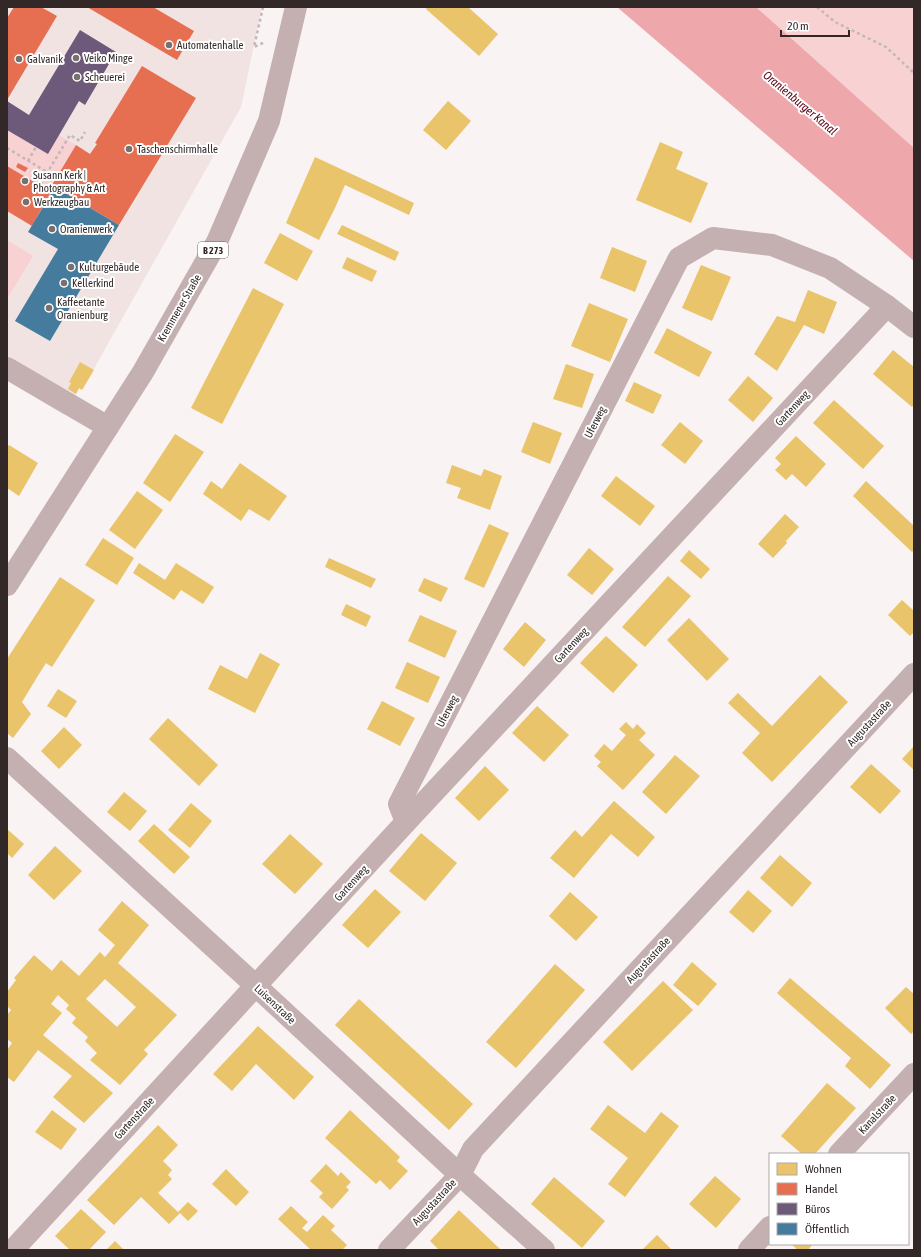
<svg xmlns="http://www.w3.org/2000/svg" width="921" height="1257" font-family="'Asap Condensed',sans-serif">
<rect width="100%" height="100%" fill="#f9f3f3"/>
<path fill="#f2e3e3" d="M 7,7 L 262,7 L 241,107 L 82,390 L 79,388 L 64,415 L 7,380 Z"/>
<g fill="#f8d1d2">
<path d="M 756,7 L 914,7 L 914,148 Z"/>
<path d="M 7,130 L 48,154 L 59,135 L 76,145 L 52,185 L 55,187 L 51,192 L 7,166 Z"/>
<path d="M 7,240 L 33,256 L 7,299 Z"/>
</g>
<path fill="#eea7aa" d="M 617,7 L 756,7 L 914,148 L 914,261 Z"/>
<g fill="#e9c46a" fill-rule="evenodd">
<path d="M 427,7 L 468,7 L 498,34 L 479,56 L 426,9 Z"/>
<path d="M 448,101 L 471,121 L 446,150 L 423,130 Z"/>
<path d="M 660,142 L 683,152 L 676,169 L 708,183 L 691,223 L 636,200 Z"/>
<path d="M 315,157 L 414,203 L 409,215 L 345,185 L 335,208 L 319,240 L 286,223 Z"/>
<path d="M 342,225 L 399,252 L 395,261 L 337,234 Z"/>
<path d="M 280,233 L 313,251 L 297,281 L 264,263 Z"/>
<path d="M 612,247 L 647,261 L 635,292 L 600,278 Z"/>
<path d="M 347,257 L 377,271 L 372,282 L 342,268 Z"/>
<path d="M 701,265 L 731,277 L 712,321 L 682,308 Z"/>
<path d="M 253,288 L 284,304 L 222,424 L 191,408 Z"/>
<path d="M 808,290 L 837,302 L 824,334 L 804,325 L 777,371 L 754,354 L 777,316 L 795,322 Z"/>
<path d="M 589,303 L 628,319 L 610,362 L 571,346 Z"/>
<path d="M 667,328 L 712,352 L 699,377 L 654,353 Z"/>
<path d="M 893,350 L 914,367 L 914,405 L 912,407 L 873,374 Z"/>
<path d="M 80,362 L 94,370 L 82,390 L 79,388 L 76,394 L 68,389 L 71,383 L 69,382 Z"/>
<path d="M 566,364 L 594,374 L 582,408 L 553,399 Z"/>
<path d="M 748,376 L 773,398 L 753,422 L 728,400 Z"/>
<path d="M 634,382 L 662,395 L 653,414 L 625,401 Z"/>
<path d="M 834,400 L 884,446 L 863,469 L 813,423 Z"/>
<path d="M 533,422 L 562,433 L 550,464 L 521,452 Z"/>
<path d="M 680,422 L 703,441 L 685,464 L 661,445 Z"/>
<path d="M 175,434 L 204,452 L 170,502 L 143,483 Z"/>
<path d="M 796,436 L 826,464 L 806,487 L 792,474 L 786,480 L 775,470 L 781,464 L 775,458 Z"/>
<path d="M 9,445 L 38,463 L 19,496 L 7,488 L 7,448 Z"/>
<path d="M 240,463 L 287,496 L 269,521 L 249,509 L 241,521 L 203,494 L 211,481 L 222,489 Z"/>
<path d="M 452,465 L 481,476 L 484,469 L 502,476 L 490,510 L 457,498 L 461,488 L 446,483 Z"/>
<path d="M 616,476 L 655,506 L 640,526 L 601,496 Z"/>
<path d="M 866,481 L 914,526 L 914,550 L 912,552 L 853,496 Z"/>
<path d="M 137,491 L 163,510 L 135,549 L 109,530 Z"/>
<path d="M 785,514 L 799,527 L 786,541 L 787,543 L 773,558 L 758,544 Z"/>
<path d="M 489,524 L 509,533 L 484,588 L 464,579 Z"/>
<path d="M 103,538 L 134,558 L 117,585 L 85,565 Z"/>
<path d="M 589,548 L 614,569 L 592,595 L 567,575 Z"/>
<path d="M 689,550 L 710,569 L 701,579 L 680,561 Z"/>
<path d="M 329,558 L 376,579 L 371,588 L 325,567 Z"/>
<path d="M 139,563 L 165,580 L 176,563 L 214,587 L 203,604 L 181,590 L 174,600 L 133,573 Z"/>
<path d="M 668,576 L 691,596 L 645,647 L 622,627 Z"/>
<path d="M 60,577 L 95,600 L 52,667 L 46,663 L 39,674 L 22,702 L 31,714 L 13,738 L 7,733 L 7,659 Z"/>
<path d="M 424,578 L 448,588 L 441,602 L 418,591 Z"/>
<path d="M 902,600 L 914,611 L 914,632 L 910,636 L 888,615 Z"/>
<path d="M 346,604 L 371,616 L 366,627 L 341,615 Z"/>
<path d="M 420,615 L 457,631 L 445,658 L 408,641 Z"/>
<path d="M 689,618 L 729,659 L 707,681 L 667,640 Z"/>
<path d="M 525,622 L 546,640 L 524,667 L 503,649 Z"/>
<path d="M 606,636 L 638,665 L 613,693 L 580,663 Z"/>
<path d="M 260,653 L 280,664 L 255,713 L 208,689 L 220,665 L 247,679 Z"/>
<path d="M 407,662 L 440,677 L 428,703 L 395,688 Z"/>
<path d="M 820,675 L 848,702 L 772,782 L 742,753 L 760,733 L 728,703 L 738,693 L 772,726 Z"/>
<path d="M 58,689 L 77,701 L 66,718 L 47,706 Z"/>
<path d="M 382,701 L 415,718 L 400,746 L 367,729 Z"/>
<path d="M 537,706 L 569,735 L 544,762 L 512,733 Z"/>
<path d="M 168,718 L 218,765 L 199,786 L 149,739 Z"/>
<path d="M 626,722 L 633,729 L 637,724 L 646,733 L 639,740 L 655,755 L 623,790 L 597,766 L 601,762 L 594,756 L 604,744 L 612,751 L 626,735 L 619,729 Z"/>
<path d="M 64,727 L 82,745 L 59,769 L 41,751 Z"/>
<path d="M 914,746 L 914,770 L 902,759 Z"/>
<path d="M 675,755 L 700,776 L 666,814 L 642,792 Z"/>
<path d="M 871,764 L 901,791 L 880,814 L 850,787 Z"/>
<path d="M 485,766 L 509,790 L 479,821 L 455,798 Z"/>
<path d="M 124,792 L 147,811 L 130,831 L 107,812 Z"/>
<path d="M 614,801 L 655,837 L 638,857 L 611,834 L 574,878 L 550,858 L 575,830 L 582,837 Z"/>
<path d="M 191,803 L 212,821 L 190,848 L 168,830 Z"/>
<path d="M 154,824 L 190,857 L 174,874 L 138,841 Z"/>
<path d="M 7,829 L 24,844 L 12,858 L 7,853 Z"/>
<path d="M 421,833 L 457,863 L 425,901 L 389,871 Z"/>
<path d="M 290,834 L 323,864 L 295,894 L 262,864 Z"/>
<path d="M 55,846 L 82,871 L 54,900 L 28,875 Z"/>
<path d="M 780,855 L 812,883 L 792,907 L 760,878 Z"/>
<path d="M 375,889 L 401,912 L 368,948 L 342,925 Z"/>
<path d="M 748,890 L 772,911 L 753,933 L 729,912 Z"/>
<path d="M 570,892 L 598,917 L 576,941 L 549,916 Z"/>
<path d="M 122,901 L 149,925 L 118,963 L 177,1015 L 144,1050 L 148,1054 L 120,1085 L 90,1060 L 97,1053 L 85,1041 L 88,1037 L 72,1023 L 76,1018 L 66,1009 L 69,1005 L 58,995 L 51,1004 L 62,1013 L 43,1035 L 113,1093 L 84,1123 L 53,1097 L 72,1076 L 38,1050 L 14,1082 L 7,1077 L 7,1050 L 12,1043 L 7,1039 L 7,1015 L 11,1010 L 7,1006 L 7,992 L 16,980 L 14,978 L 34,955 L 52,971 L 61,960 L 79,976 L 100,952 L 105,957 L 115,945 L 98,930 ZM 105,979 L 136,1007 L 117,1027 L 86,999 Z"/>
<path d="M 692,962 L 717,984 L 698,1006 L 673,985 Z"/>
<path d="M 555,964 L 585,990 L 516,1068 L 486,1042 Z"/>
<path d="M 790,978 L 891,1065 L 870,1089 L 845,1066 L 851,1058 L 777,993 Z"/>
<path d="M 663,981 L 693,1010 L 632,1071 L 603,1042 Z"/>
<path d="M 906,987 L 914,994 L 914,1031 L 911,1034 L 885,1008 Z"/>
<path d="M 359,999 L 473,1104 L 449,1130 L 335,1025 Z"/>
<path d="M 258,1026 L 314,1077 L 294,1100 L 256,1064 L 232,1091 L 213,1074 Z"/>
<path d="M 827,1083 L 856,1108 L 815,1154 L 802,1154 L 781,1136 Z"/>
<path d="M 608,1105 L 645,1133 L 661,1112 L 679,1126 L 625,1197 L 608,1184 L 628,1158 L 590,1129 Z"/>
<path d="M 52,1110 L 77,1129 L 61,1150 L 35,1132 Z"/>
<path d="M 350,1110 L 400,1157 L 397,1161 L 408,1171 L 390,1190 L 380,1180 L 376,1184 L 325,1138 Z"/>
<path d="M 158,1125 L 178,1145 L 163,1161 L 172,1170 L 168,1175 L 172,1179 L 158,1193 L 178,1212 L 188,1202 L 198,1211 L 188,1221 L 180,1213 L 169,1224 L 141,1197 L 114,1225 L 87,1200 Z"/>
<path d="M 326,1164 L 338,1176 L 341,1172 L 351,1182 L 346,1187 L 349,1190 L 332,1209 L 319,1197 L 323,1193 L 310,1181 Z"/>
<path d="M 226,1169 L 249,1192 L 236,1206 L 212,1184 Z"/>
<path d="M 715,1176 L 741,1199 L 716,1228 L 689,1204 Z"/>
<path d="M 554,1177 L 605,1221 L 582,1248 L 531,1204 Z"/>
<path d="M 291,1206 L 308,1222 L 302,1228 L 307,1232 L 323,1215 L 335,1226 L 331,1230 L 347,1245 L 342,1250 L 311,1250 L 278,1219 Z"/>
<path d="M 81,1209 L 106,1232 L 89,1250 L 70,1250 L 55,1236 Z"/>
<path d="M 459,1210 L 500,1249 L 501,1250 L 439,1250 L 430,1241 Z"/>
<path d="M 657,1235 L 672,1250 L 642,1250 Z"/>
<path d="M 115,1241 L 124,1250 L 106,1250 Z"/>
<path d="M 791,1244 L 813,1244 L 808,1250 L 798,1250 Z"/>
</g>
<g fill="#e76f51">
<path d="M 14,7 L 41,7 L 57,16 L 7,100 L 7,18 Z"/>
<path d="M 87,7 L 153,7 L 194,31 L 177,60 Z"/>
<path d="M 142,66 L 196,98 L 119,225 L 52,185 L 76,145 L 90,154 L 97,144 L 95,143 Z"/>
<path d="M 18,163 L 28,168 L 25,172 L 16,167 Z"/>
<path d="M 7,166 L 51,192 L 32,226 L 7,211 Z"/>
</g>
<path fill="#6d597a" d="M 80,30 L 116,52 L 85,105 L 79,101 L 48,154 L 7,130 L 7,101 L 29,115 Z"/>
<path fill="#457b9d" d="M 55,187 L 119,225 L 50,341 L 15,321 L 58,249 L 28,232 Z"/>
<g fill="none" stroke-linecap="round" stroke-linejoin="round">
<g stroke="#c3b7b7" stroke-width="2.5" stroke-dasharray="3 3" stroke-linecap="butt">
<path d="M 263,7 L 254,47 L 265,42"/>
<path d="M 817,7 L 835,22 L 886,47 L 914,73"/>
<path d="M 7,148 L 47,172"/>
<path d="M 28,161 L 36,147"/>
<path d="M 53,190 L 41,183 L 70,135 L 80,141 L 85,132"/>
</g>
<g stroke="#c4b0b0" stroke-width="22">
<path d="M 7,368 L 108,427"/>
<path d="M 7,758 L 256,986 L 460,1175 L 544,1250"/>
<path d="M 406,822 L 399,804 L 679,258 L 713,238 L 772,245 L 830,268 L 887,306 L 914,327"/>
<path d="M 839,1154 L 914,1074"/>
<path d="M 13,1250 L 406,822 L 887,306"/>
<path d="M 389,1250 L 460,1175 L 473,1149 L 914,674"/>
<path d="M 749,1250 L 770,1227"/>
</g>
<path stroke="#c4b0b1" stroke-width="22" d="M 7,585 L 143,372 L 217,242 L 269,121 L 296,7"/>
</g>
<g fill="#786f6f" stroke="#fff" stroke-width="1.5">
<circle cx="169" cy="45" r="4"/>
<circle cx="76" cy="58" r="4"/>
<circle cx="19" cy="59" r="4"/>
<circle cx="77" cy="77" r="4"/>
<circle cx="129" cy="149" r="4"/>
<circle cx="25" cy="181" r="4"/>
<circle cx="26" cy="202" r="4"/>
<circle cx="52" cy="229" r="4"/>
<circle cx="71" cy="267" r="4"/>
<circle cx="64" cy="283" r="4"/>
<circle cx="49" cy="308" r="4"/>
</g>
<g text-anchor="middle" stroke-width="4" stroke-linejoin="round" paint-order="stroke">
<rect fill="#fff" stroke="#706868" stroke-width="1" x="198" y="242" width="30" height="16" rx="3"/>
<g font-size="10" font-weight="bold" fill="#322828">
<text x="213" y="254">B 273</text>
</g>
<g font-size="11" fill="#322828" stroke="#fff" text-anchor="start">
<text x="177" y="49">Automatenhalle</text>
<text x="84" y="62">Veiko Minge</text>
<text x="27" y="63">Galvanik</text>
<text x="85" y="81">Scheuerei</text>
<text x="137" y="153">Taschenschirmhalle</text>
<text x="33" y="179">Susann Kerk |<tspan x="33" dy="13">Photography &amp; Art</tspan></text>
<text x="34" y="206">Werkzeugbau</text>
<text x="60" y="233">Oranienwerk</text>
<text x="79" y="271">Kulturgebäude</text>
<text x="72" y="287">Kellerkind</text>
<text x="57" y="306">Kaffeetante<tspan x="57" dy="13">Oranienburg</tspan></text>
</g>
<g font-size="11" fill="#322828" stroke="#fff">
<text transform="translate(179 308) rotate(-60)" y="4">Kremmener Straße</text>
<text transform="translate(792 408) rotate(-47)" y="4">Gartenweg</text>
<text transform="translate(595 422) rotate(-63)" y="4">Uferweg</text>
<text transform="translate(571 645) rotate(-47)" y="4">Gartenweg</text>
<text transform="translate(447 711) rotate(-63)" y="4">Uferweg</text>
<text transform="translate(869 723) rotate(-47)" y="4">Augustastraße</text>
<text transform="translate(351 883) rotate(-48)" y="4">Gartenweg</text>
<text transform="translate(648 960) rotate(-47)" y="4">Augustastraße</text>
<text transform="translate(275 1004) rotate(43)" y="4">Luisenstraße</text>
<text transform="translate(877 1114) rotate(-47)" y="4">Kanalstraße</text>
<text transform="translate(134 1118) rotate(-47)" y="4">Gartenstraße</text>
<text transform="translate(434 1202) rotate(-47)" y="4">Augustastraße</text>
</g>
<g font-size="12" font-style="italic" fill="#5b0014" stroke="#fff">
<text transform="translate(800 103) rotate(40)" y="4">Oranienburger Kanal</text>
</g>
</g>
<rect width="921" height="1257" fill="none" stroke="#322828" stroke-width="16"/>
<rect x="769" y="1153" width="140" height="92" fill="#ffffff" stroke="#ada9a9"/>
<rect x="777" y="1163" width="20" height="12" fill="#e9c46a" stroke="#ada9a9"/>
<text x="805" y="1173" font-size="12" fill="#322828">Wohnen</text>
<rect x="777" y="1183" width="20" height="12" fill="#e76f51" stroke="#ada9a9"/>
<text x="805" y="1193" font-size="12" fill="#322828">Handel</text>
<rect x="777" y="1203" width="20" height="12" fill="#6d597a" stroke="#ada9a9"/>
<text x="805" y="1213" font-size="12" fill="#322828">Büros</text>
<rect x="777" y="1223" width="20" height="12" fill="#457b9d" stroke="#ada9a9"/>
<text x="805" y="1233" font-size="12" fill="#322828">Öffentlich</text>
<path d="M781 30v6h68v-6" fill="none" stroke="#322828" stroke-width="2"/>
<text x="787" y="30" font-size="12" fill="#322828" stroke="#ffffff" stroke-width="3" paint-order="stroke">20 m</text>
</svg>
